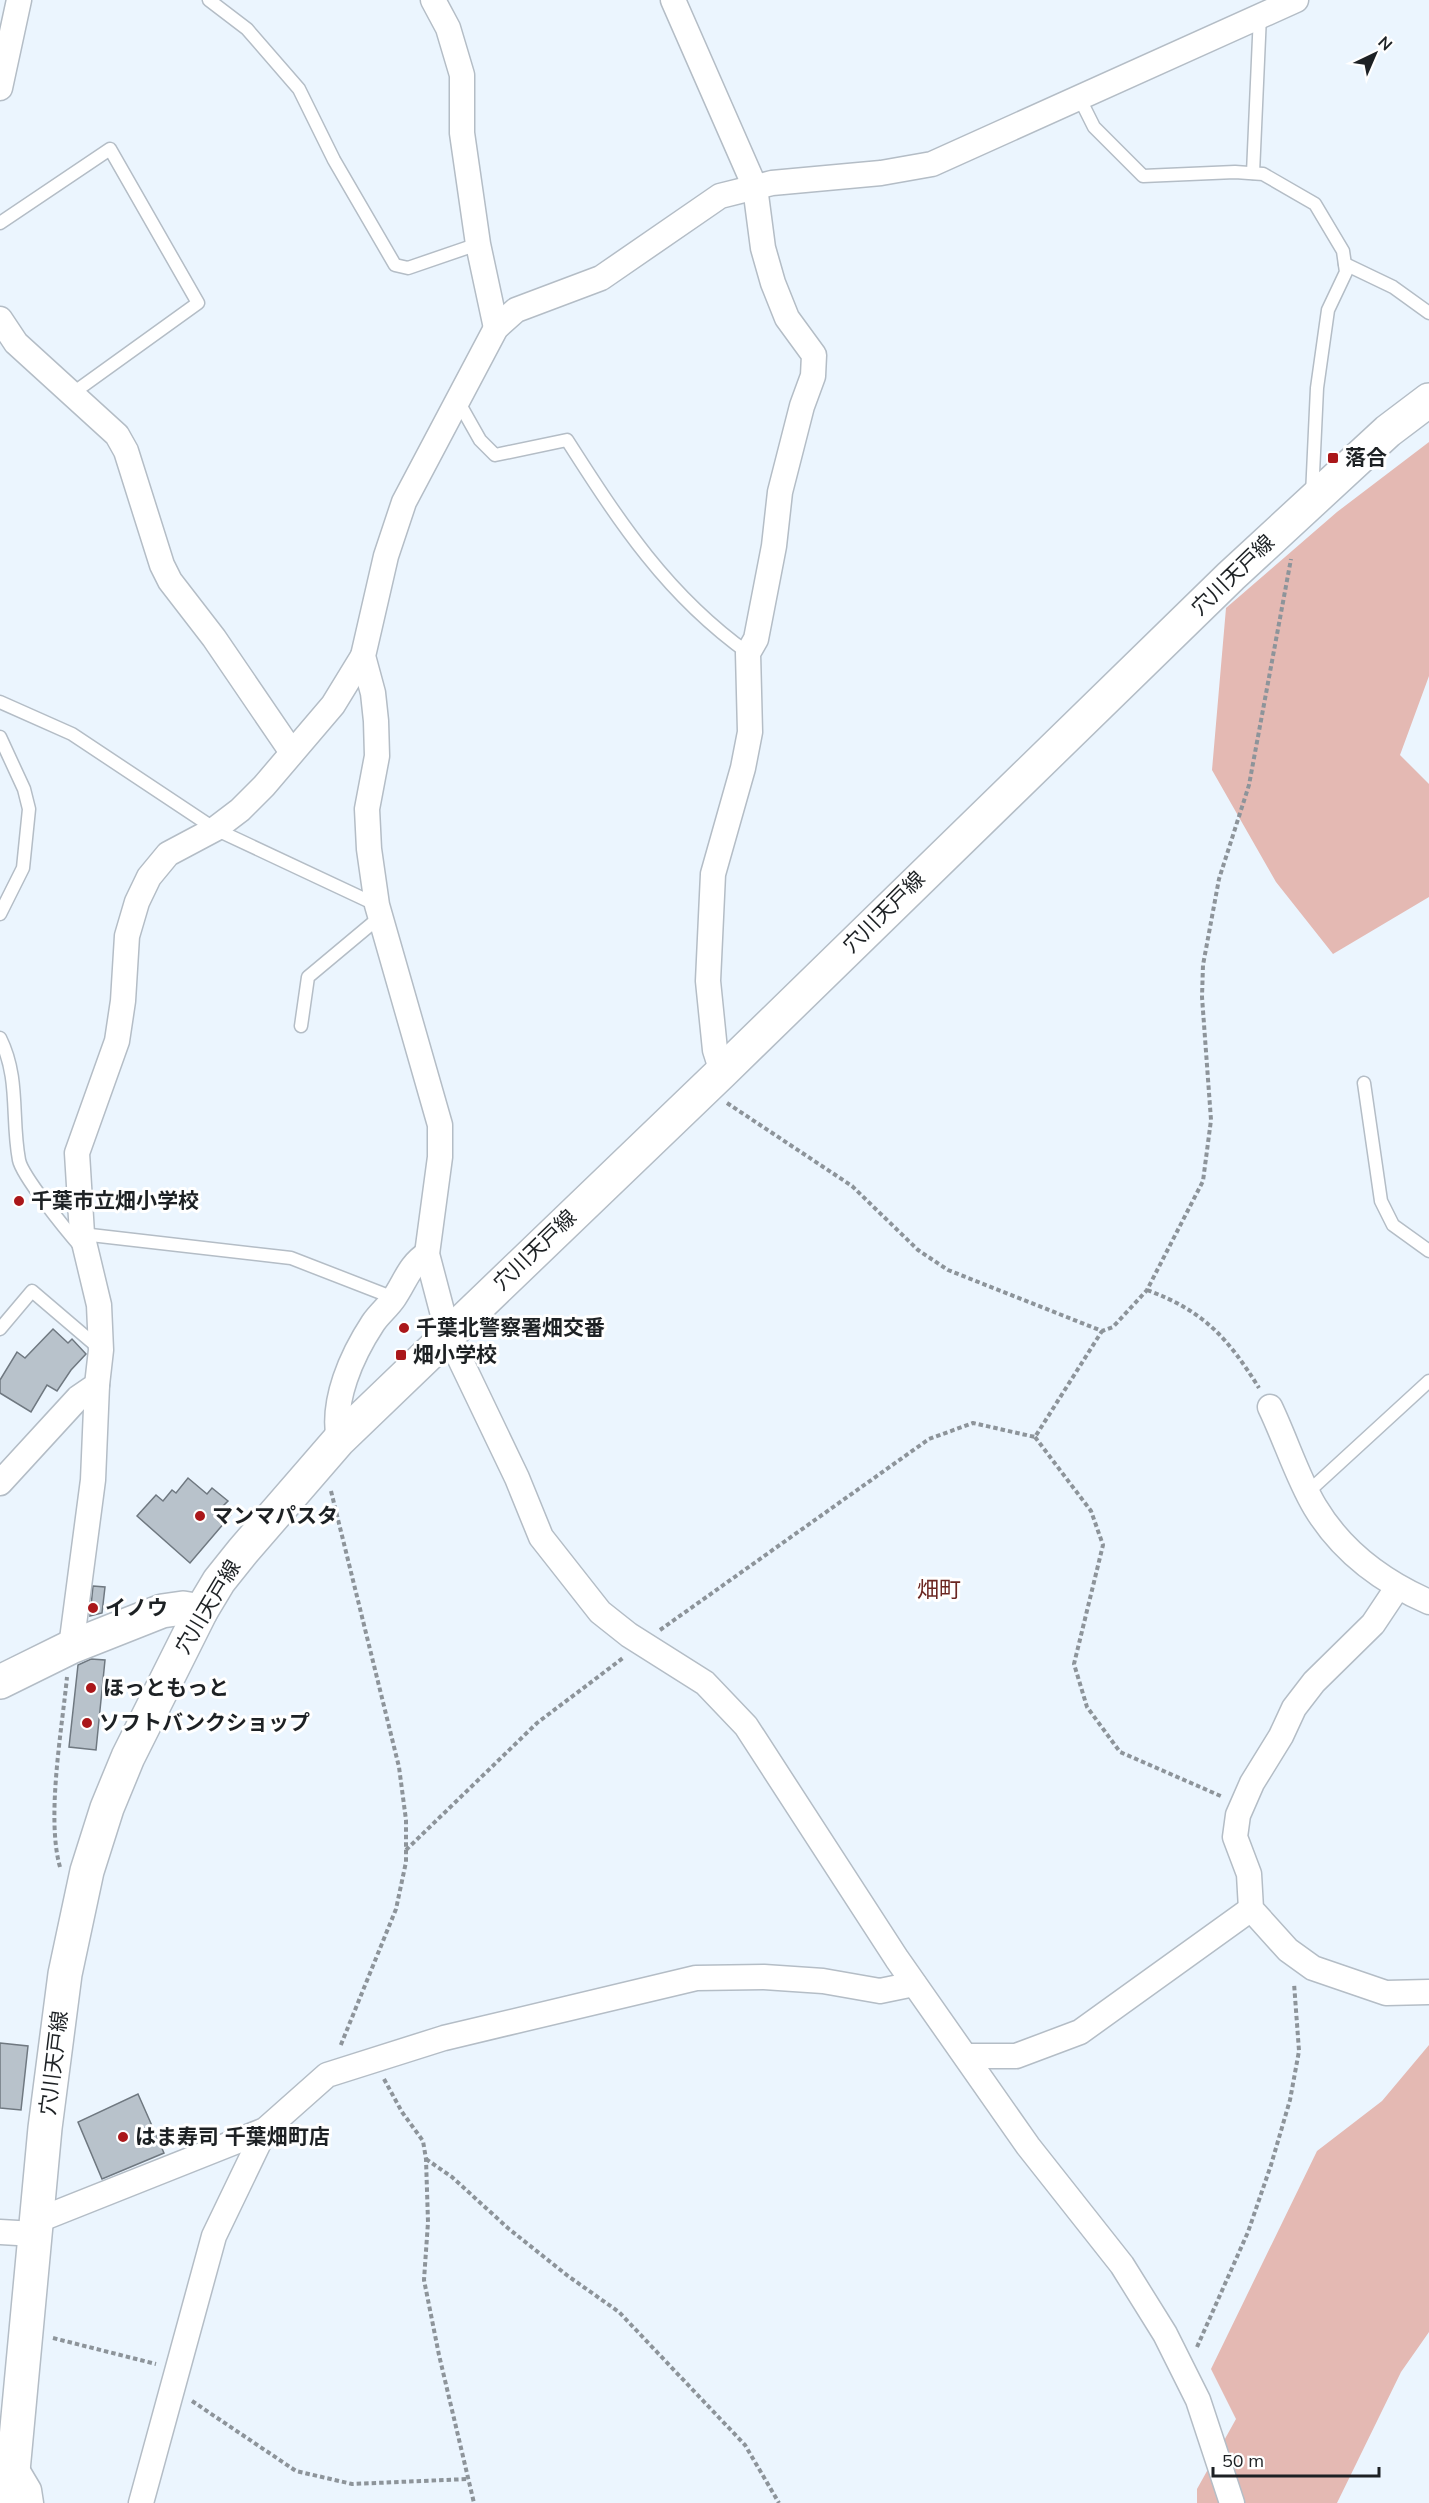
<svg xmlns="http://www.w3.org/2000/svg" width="1429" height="2503" font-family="Mulish,'Noto Sans JP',sans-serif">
<rect width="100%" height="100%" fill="#ebf5fe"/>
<g fill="#e4b9b3">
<path d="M 1429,442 L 1429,676 L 1400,755 L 1429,784 L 1429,897 L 1333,954 L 1276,882 L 1212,770 L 1226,608 L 1337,512 Z"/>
<path d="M 1429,2045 L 1429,2332 L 1401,2372 L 1337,2503 L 1197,2503 L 1197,2489 L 1236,2419 L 1211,2369 L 1317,2151 L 1382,2101 Z"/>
</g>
<g fill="#b8c2cb" stroke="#6f7880" stroke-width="1.5">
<path d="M 53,1329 L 68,1343 L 72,1339 L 86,1354 L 71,1370 L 57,1391 L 47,1385 L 31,1412 L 0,1393 L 0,1380 L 17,1352 L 25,1358 Z"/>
<path d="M 188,1478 L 207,1494 L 212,1488 L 228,1501 L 222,1507 L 231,1515 L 190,1563 L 137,1516 L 156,1495 L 163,1501 L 172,1490 L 176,1493 Z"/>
<path d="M 93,1586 L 105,1587 L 102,1613 L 90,1616 Z"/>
<path d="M 91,1659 L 105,1660 L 96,1750 L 69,1747 L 78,1665 Z"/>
<path d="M 0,2043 L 28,2046 L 21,2110 L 0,2108 Z"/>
<path d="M 138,2094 L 164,2153 L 102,2179 L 78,2122 Z"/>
</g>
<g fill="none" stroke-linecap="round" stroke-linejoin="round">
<g stroke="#b4bdc6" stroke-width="15">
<g id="lane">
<path d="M 209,0 L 247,29 L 299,89 L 334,160 L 395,265 L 408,268 L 478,244"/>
<path d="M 1079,97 L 1094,127 L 1143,176 L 1235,172 L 1263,174 L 1315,204 L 1343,251 L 1346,272 L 1328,310 L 1317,388 L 1312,495"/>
<path d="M 1253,173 L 1260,15"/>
<path d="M 0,223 L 110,149 L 198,303 L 73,393"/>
<path d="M 1345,264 L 1393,287 L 1429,313"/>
<path d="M 458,401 L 480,440 L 495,455 L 567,440 C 620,523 667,595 748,653"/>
<path d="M 0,702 L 72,734 L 215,829 L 377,905"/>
<path d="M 0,737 L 24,789 L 29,809 L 23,868 L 0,914"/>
<path d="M 301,1026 L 308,977 L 381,916"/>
<path d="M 0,1038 C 20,1078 11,1118 19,1160 C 22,1176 67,1231 80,1246"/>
<path d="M 1364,1083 L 1381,1201 L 1393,1225 L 1429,1251"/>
<path d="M 82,1234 L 291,1258 L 394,1298"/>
<path d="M 0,1329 L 32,1291 L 100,1349"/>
<path d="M 1308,1492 L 1429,1381"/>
</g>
</g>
<g stroke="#b4bdc6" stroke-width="27">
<g id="street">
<path d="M 433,0 L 448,28 L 462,75 L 462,133 L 478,244 L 496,328"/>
<path d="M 673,0 L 755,187 L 763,248 L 773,283 L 787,318 L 814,355 L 813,376 L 802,406 L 780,492 L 774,546 L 756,639 L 748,653 L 750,732 L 743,768 L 713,874 L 708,981 L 715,1050 L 722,1072"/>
<path d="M 0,88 L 19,0"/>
<path d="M 0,319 L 16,343 L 117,435 L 126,451 L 162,565 L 170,581 L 214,638 L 291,751"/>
<path d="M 1270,1407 C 1285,1438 1298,1479 1315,1507 C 1342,1552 1381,1581 1429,1602"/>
<path d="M 339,1440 C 331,1401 352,1355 373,1323 C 379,1314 388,1307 394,1298 C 405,1282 410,1264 427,1254"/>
<path d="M 0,1483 L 78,1398 L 97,1385 L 101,1350 L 99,1305 L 82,1234 L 77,1153 L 117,1041 L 123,1001 L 127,936 L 137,902 L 149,877 L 168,854 L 215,829 L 240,810 L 264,786 L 333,705 L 363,656"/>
<path d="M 1397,1588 L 1373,1624 L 1314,1682 L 1294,1708 L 1281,1736 L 1252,1783 L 1238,1815 L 1235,1837 L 1249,1874 L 1251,1909 L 1288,1950 L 1313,1968 L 1386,1993 L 1429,1992"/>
<path d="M 71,1647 L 93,1480 L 97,1385"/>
<path d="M 966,2056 L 1016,2056 L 1080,2032 L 1251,1909"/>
<path d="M 36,2221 L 265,2130 L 327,2075 L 444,2038 L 696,1978 L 764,1977 L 823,1981 L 880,1991 L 914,1984"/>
<path d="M 0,2232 L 35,2234"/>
<path d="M 13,2463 L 29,2490 L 31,2503"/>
<path d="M 141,2503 L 214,2236 L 265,2130"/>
<path d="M 1232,2503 L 1198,2400 L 1165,2334 L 1122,2265 L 1028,2146 L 897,1959 L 746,1726 L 705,1683 L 629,1635 L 600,1612 L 541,1537 L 517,1478 L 448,1334 L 427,1254 L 440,1157 L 440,1125 L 377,905 L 369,849 L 367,809 L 377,756 L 376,721 L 373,693 L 363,656 L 386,556 L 404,502 L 496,328 L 516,310 L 601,278 L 720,196 L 772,183 L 881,173 L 932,164 L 1296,0"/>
</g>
</g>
<g stroke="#b4bdc6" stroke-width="36">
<path id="secondary" d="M 0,1682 L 71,1647 L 162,1611 L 183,1608 L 201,1611"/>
</g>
<g stroke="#b4bdc6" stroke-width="36">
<path id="primary" d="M 10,2503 L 45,2128 L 65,1974 L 87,1871 L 107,1808 L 128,1757 L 201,1611 L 219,1581 L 243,1551 L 339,1440 L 722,1072 L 1231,576 L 1388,431 L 1429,400"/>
</g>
<g stroke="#8d949a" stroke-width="4" stroke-dasharray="4.5 3" stroke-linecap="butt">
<path d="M 727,1103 L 852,1186 L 918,1250 L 948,1270 L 1102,1331 L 1113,1327 L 1147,1290 L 1203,1181 L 1211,1120 L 1202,997 L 1203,965 L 1219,879 L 1249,785 L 1291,559"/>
<path d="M 1147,1290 C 1204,1311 1228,1338 1259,1388"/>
<path d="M 1035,1437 L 1091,1511 L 1103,1545 L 1074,1664 L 1087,1707 L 1120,1752 L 1223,1797"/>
<path d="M 331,1491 L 399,1767 L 406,1820 L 406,1862 L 396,1909 L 340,2047"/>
<path d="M 660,1630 L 929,1439 L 973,1423 L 1035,1437 L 1102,1331"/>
<path d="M 406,1850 L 537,1723 L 623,1658"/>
<path d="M 60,1867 C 46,1818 62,1729 67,1677"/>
<path d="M 384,2079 L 402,2112 L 423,2141 L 426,2159 L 428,2222 L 424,2280 L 439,2355 L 474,2503"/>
<path d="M 426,2159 L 452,2177 L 509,2229 L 568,2276 L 619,2312 L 745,2445 L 779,2503"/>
<path d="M 53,2338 L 156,2364"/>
<path d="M 1197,2347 L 1248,2232 L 1271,2165 L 1290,2100 L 1299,2051 L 1294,1983"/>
<path d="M 192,2401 L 296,2471 L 352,2484 L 468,2479"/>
</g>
<use href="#lane" stroke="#fff" stroke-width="12"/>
<use href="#street" stroke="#fff" stroke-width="24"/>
<use href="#secondary" stroke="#fff" stroke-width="33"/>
<use href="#primary" stroke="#fff" stroke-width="33"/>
</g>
<g fill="#aa171a" stroke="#fff" stroke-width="2">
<rect x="1327" y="452" width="12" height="12" rx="3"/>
<circle cx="19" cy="1201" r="6"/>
<circle cx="404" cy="1328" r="6"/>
<rect x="395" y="1349" width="12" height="12" rx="3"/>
<circle cx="200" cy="1516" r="6"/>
<circle cx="93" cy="1608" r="6"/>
<circle cx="91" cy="1688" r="6"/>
<circle cx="87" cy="1723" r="6"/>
<circle cx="123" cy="2137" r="6"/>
</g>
<g text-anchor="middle" stroke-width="6" stroke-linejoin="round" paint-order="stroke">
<g font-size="21" font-weight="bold" fill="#1d2124" stroke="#fff" text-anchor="start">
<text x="1345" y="465">落合</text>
<text x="31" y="1208">千葉市立畑小学校</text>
<text x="416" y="1335">千葉北警察署畑交番</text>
<text x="413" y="1362">畑小学校</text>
<text x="212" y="1523">マンマパスタ</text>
<text x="105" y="1615">イノウ</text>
<text x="103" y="1695">ほっともっと</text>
<text x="99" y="1730">ソフトバンクショップ</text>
<text x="135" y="2144">はま寿司 千葉畑町店</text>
</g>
<g font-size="21" fill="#1d2124" stroke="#fff">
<text transform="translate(1233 575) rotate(-44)" y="7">穴川天戸線</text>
<text transform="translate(884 912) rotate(-45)" y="7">穴川天戸線</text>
<text transform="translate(535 1250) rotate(-44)" y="7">穴川天戸線</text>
<text transform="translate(208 1607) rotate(-59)" y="7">穴川天戸線</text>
<text transform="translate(54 2063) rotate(-83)" y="7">穴川天戸線</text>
</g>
<g font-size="22" fill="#6b2621" stroke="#fff">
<text x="939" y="1597">畑町</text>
</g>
</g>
<g transform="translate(1375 54) rotate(44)" stroke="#ffffff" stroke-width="4.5" paint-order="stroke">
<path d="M0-4.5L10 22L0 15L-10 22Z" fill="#1d2124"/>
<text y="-9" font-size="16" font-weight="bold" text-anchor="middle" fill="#1d2124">N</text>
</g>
<path d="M1213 2467v9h166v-9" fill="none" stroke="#1d2124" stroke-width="3"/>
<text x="1222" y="2467" font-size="18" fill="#1d2124" stroke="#ffffff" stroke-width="4.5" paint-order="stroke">50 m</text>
</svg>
